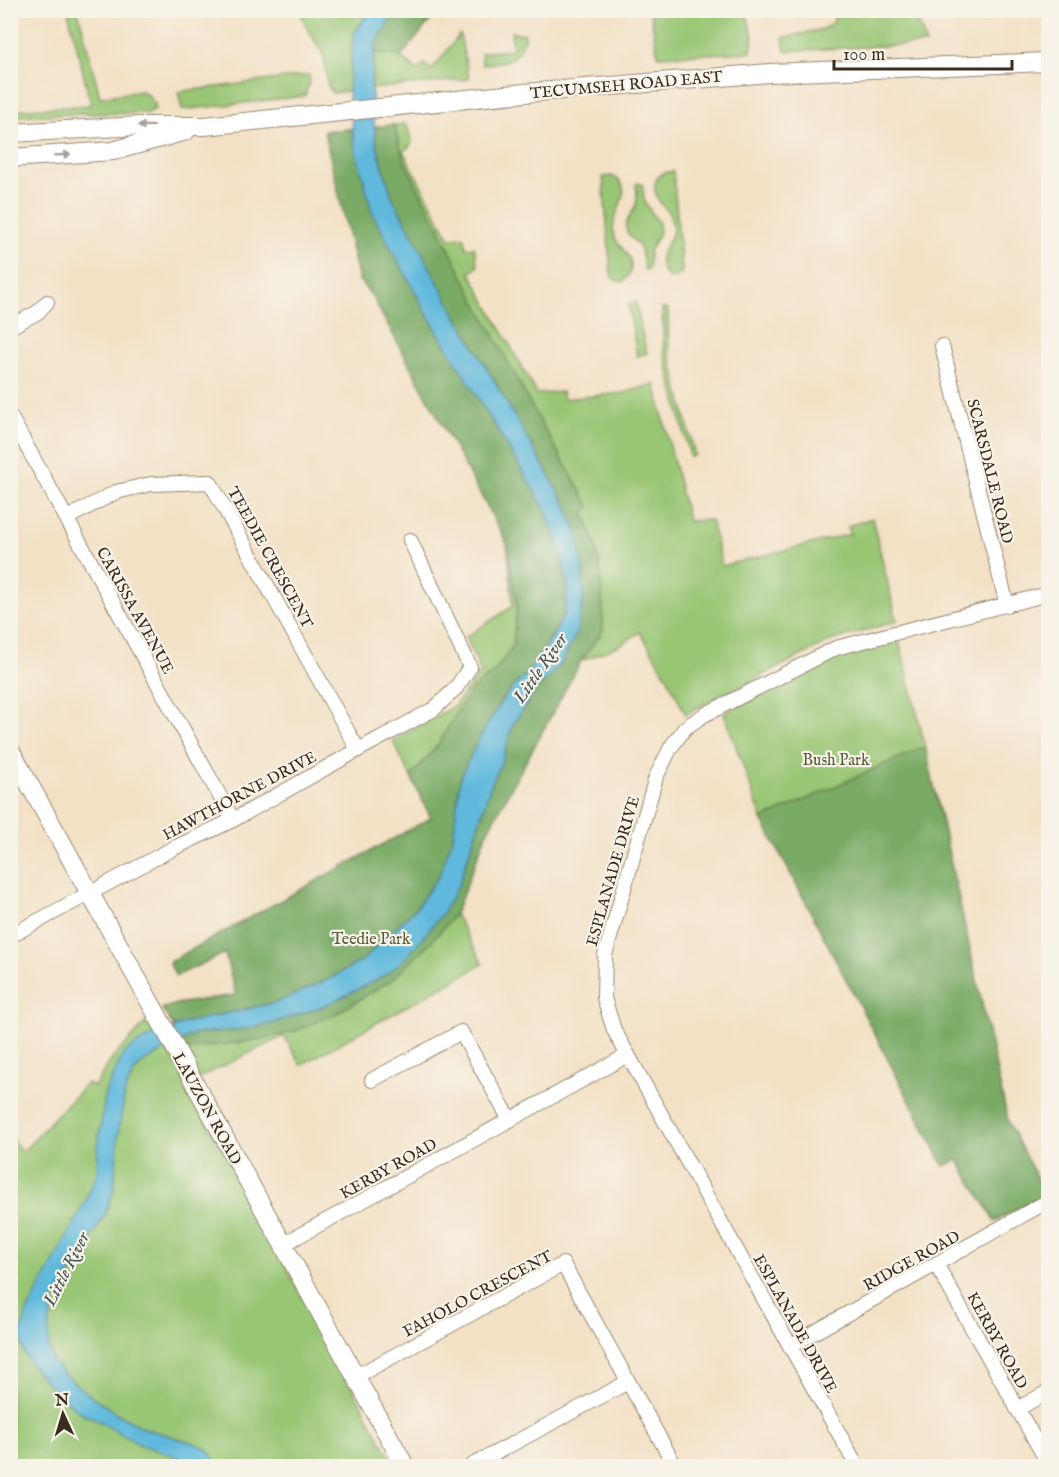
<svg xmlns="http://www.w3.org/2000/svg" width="1059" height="1477" font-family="'IM FELL English',serif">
<rect width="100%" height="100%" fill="#f7f3e8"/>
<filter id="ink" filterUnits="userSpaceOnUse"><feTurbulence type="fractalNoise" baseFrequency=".0167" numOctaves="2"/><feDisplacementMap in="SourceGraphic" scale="12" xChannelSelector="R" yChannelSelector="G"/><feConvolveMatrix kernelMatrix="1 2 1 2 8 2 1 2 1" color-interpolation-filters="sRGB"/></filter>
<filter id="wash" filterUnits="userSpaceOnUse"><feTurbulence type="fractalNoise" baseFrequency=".008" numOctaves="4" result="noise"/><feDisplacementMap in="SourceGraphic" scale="24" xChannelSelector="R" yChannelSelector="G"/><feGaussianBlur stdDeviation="1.35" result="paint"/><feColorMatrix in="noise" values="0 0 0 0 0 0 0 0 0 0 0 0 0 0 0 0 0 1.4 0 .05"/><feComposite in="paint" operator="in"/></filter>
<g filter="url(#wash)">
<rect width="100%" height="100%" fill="#f3e1c6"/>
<g fill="#99c674" stroke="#6a7849" stroke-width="1.5">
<path d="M 68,11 L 78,11 L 100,97 L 141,91 C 148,94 151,96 152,103 L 155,103 L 155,109 L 148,113 C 104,114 60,114 16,116 L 11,115 L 11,110 L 91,105 Z"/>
<path d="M 300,11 L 370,11 L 354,33 L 348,91 L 332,93 L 327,83 L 324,57 L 305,24 Z"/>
<path d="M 650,11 L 746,11 L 753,37 L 751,52 L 658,56 Z"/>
<path d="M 917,11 L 918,20 L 926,44 L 785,51 L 783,38 L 823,29 L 833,23 L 836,11 Z"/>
<path d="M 511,32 L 525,34 C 520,64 508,60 482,65 L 481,53 L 513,49 Z"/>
<path d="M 460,34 L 469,79 L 371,89 L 374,52 L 401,57 L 418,71 L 424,64 L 432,70 Z"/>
<path d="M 309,75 L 310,81 L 305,96 L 182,110 L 178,92 Z"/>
<path d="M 406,124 L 412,140 L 410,146 L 403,151 L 450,239 L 463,236 L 465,240 L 466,248 L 474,247 C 477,253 475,261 478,266 L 470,273 L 537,394 L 562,392 L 563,399 L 623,393 L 655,384 L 688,521 L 711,520 L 722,566 L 850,534 L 848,526 L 872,518 L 897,621 L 833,640 L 698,707 L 686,715 L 666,675 L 640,632 L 620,645 L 581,661 L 487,832 L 455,914 L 483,964 L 301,1065 L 284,1036 L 197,1079 L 183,1040 L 162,1009 L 176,1004 L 236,995 L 225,953 L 176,976 L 169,962 L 431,818 L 393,741 L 454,706 L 481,672 L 466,637 L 513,606 L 507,543 L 372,296 L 359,280 L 324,131 Z"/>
<path d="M 673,171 L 682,269 C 682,275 677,277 671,279 C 661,273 658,261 663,251 C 666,245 670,241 672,234 C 674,229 672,221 670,216 C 668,210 663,206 659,201 C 654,192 652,177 664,173 C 667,172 670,172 673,171 Z"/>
<path d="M 612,176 C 641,189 605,215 615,238 C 618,245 623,248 626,253 C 634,262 632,274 623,282 C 618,281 612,280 611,274 L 603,177 Z"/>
<path d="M 638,183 L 642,184 L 645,203 L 659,223 L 659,232 L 649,252 L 649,269 L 645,270 C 643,263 643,253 639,246 C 634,239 626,236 626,226 C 626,218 634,212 636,204 C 638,198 637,191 636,184 Z"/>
<path d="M 636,302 L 640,325 L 647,353 L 637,356 L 628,303 Z"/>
<path d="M 662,309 L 668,309 L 669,351 L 695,455 L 690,457 L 664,352 Z"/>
<path d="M 899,640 L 925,746 L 1008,1122 L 1045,1194 L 995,1221 L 958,1160 L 944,1166 L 762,819 L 724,713 L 835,657 Z"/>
<path d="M 150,1018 L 395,1466 L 11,1466 L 10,1136 L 22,1152 L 87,1083 L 94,1087 L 112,1059 Z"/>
</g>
<g fill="#7aab66" stroke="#5a6a42" stroke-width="1.5">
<path d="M 395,11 L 438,11 L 401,57 L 374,52 L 376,42 Z"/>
<path d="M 394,125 L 404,160 L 471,292 L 537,416 L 590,507 L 584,512 L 595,543 L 600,567 L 603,606 L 603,631 L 581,661 L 487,832 L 455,914 L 432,941 L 392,980 L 337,1013 L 293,1032 L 251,1041 L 205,1047 L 187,1051 L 183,1040 L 194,1034 L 245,1029 L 273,1023 L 324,1006 L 459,884 L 491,785 L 502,761 L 512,726 L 533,693 L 561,664 L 576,634 L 566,505 L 449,303 L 402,218 L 392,197 L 376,143 L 375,127 Z"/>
<path d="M 352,129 L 355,148 L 373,215 L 430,319 L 545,508 L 559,547 L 568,585 L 565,612 L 556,630 L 531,668 L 502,700 L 460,779 L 453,838 L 439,876 L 417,907 L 362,961 L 327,980 L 278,1002 L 188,1022 L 174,1027 L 162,1009 L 176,1004 L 236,995 L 225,953 L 176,976 L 169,962 L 431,818 L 411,776 L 439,743 L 457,712 L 473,688 L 495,671 L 513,645 L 517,604 L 507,543 L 372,296 L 359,280 L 324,131 Z"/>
<path d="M 925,746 L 1008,1122 L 1045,1194 L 995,1221 L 958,1160 L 944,1166 L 762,819 Z"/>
</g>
<path fill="#60b9dd" stroke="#4e727e" stroke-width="1.5" d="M 370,11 L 395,11 L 376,42 L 371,84 L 376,143 L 392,197 L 449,303 L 566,505 L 577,532 L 582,563 L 584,598 L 576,634 L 561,664 L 533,693 L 512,726 L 502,761 L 491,785 L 459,884 L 442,914 L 409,954 L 391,971 L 375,981 L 324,1006 L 273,1023 L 245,1029 L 194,1034 L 142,1063 L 133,1074 L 125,1092 L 119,1127 L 114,1189 L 105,1215 L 63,1286 L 54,1298 L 48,1335 L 49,1347 L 52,1360 L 61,1371 L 83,1390 L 116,1413 L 143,1428 L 197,1444 L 207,1449 L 219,1466 L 196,1466 L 173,1455 L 141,1445 L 99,1421 L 78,1411 L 51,1387 L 34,1369 L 24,1354 L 20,1336 L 27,1312 L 85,1202 L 97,1173 L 98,1144 L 106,1090 L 124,1053 L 145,1039 L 188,1022 L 278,1002 L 327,980 L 362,961 L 417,907 L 439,876 L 453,838 L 460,779 L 476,744 L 502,700 L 531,668 L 556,630 L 565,612 L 568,585 L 559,547 L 545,508 L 430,319 L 373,215 L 355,148 L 348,91 L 354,33 Z"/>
</g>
<g filter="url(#ink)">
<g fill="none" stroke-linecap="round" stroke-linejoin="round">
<g stroke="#978672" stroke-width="16">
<g id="street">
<path d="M 10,327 L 38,312 L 47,302"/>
<path d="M 942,346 L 1007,605"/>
<path d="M 10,416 L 233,820"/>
<path d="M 67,518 L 116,492 L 151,484 L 210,482 L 358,750"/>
<path d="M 10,936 L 172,849 L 233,820 L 358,750 L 434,709 L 456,688 L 470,667 L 410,540"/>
<path d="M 372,1080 L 461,1032 L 510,1120"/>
<path d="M 282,1245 L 628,1055"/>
<path d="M 936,1264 L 1048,1463"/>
<path d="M 790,1346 L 1048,1201"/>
<path d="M 355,1377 L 563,1264 L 675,1466"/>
<path d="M 1017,1409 L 1048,1392"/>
<path d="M 471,1466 L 628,1382"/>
<path d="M 857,1466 L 614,1030 L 604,998 L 605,955 L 656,777 L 671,747 L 685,728 L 704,715 L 836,648 L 1048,594"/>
</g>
</g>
<g stroke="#978672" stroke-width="20">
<g id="secondary">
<path d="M 10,133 L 140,126 L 205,126 L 525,93 L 770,73 L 1048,62"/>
<path d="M 10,158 L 113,151 L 186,131"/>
<path d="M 10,750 C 144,988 273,1228 405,1466"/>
</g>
</g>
<use href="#street" stroke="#fff" stroke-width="14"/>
<use href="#secondary" stroke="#fff" stroke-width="18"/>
</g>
<defs><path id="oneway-solid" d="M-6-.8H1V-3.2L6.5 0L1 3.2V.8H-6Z" transform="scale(1.5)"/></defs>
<g fill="#a79f9a">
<use href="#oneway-solid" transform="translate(146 126) rotate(179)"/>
<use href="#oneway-solid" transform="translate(62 155) rotate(-4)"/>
</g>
</g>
<g text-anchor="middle" stroke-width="4.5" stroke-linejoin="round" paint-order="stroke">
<g font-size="16" fill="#3b2a1e" stroke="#f7f3e8">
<text transform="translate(626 84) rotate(-5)" y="6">TECUMSEH ROAD EAST</text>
<text transform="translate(991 471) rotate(76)" y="6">SCARSDALE ROAD</text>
<text transform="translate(271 557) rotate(61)" y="6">TEEDIE CRESCENT</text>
<text transform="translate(136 610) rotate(61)" y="6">CARISSA AVENUE</text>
<text transform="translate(239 795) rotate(-28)" y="6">HAWTHORNE DRIVE</text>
<text transform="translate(612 871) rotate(-74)" y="6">ESPLANADE DRIVE</text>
<text transform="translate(208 1108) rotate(61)" y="6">LAUZON ROAD</text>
<text transform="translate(388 1168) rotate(-29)" y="6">KERBY ROAD</text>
<text transform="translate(911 1260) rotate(-29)" y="6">RIDGE ROAD</text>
<text transform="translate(477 1293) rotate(-28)" y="6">FAHOLO CRESCENT</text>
<text transform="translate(796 1323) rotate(61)" y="6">ESPLANADE DRIVE</text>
<text transform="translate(998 1340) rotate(61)" y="6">KERBY ROAD</text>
</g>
<g font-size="16" fill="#575938" stroke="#f7f3e8">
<text x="836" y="765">Bush Park</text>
<text x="371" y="944">Teedie Park</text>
</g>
<g font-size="18" font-style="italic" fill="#465557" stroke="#f7f3e8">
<text transform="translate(540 668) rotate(-55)" y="6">Little River</text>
<text transform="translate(66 1269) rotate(-63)" y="6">Little River</text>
</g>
</g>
<rect width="1059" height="1477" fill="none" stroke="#f7f3e8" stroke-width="36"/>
<g transform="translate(63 1414) rotate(356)" stroke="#f7f3e8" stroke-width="4.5" paint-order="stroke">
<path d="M0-4.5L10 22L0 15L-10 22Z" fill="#3b2a1e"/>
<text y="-9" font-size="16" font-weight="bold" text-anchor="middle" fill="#3b2a1e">N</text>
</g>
<path d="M834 60v9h178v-9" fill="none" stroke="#3b2a1e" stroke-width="3"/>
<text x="843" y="60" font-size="18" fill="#3b2a1e" stroke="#f7f3e8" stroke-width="4.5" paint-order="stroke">100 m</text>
</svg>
